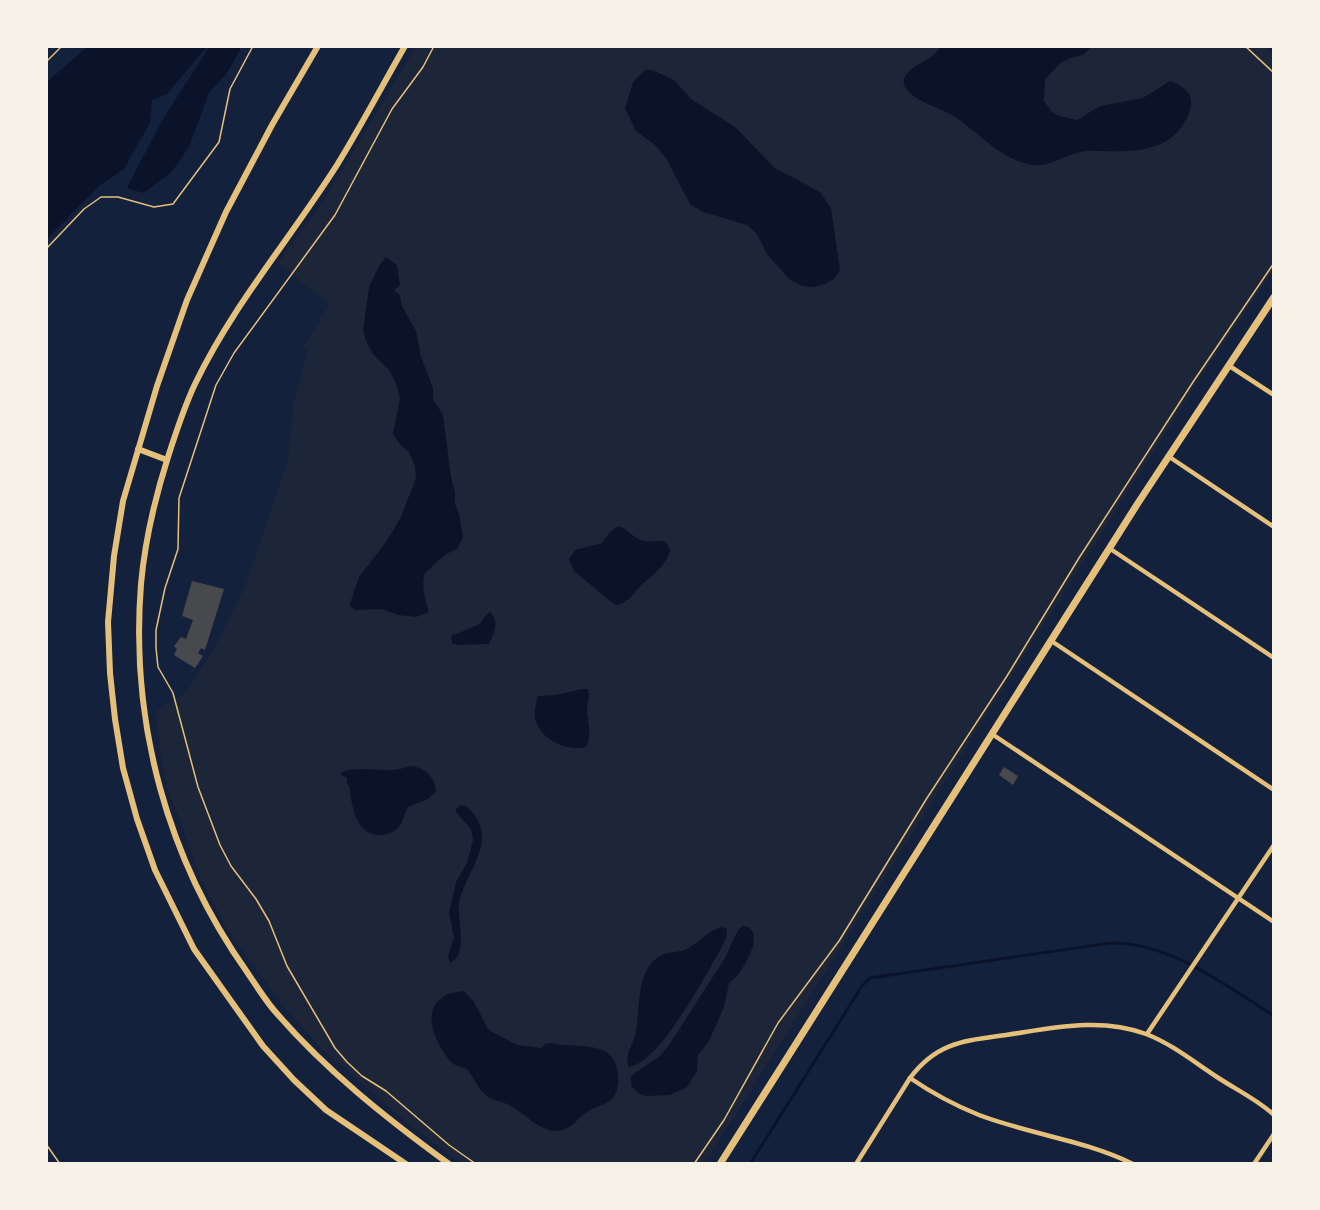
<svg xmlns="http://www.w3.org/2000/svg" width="1320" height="1210" font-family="'Noto Sans',sans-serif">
<rect width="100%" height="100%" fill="#14213d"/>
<path fill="#1d2539" d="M 1265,46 L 1273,54 L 1273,271 L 1210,364 L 1099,537 L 705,1163 L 461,1163 L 405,1121 L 320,1047 L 287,1010 L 228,931 L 202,881 L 165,780 L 155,712 L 186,693 L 217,643 L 244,589 L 288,461 L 294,401 L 308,351 L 303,347 L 330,304 L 278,263 L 323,202 L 416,47 Z"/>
<g fill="#0b132b">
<path d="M 88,46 L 207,47 L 167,94 L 152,100 L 150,123 L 124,169 L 99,186 L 47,239 L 47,82 Z"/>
<path d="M 209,47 L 240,47 L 240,50 L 227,73 L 209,93 L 189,147 L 171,173 L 143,193 L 127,188 L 161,122 Z"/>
<path d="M 941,47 L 1092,47 L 1083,55 L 1070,58 L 1059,64 L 1045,80 L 1044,101 L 1052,112 L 1059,116 L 1077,120 L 1100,106 L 1143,98 L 1170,81 C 1180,84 1191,91 1191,102 C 1192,109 1187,118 1184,123 C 1167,152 1132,152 1102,151 C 1095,151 1087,150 1080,152 C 1066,155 1046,168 1032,165 C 999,159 979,132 952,115 C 940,107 881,92 913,68 C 925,59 931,60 941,47 Z"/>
<path d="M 645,70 L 652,70 L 674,80 L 691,99 L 735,127 L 775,168 L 820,192 L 831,208 L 840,270 L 834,279 L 825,284 L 814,287 L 802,286 L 789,279 L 767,254 L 757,234 L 747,225 L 703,212 L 690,204 L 666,158 L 655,145 L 636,131 L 625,108 L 633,82 Z"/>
<path d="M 386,257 L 397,265 L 400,286 L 395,289 L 395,292 L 400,295 L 401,304 L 416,331 L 421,357 L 433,388 L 433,399 L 443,415 L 451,477 L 455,492 L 455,504 L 459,514 L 463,537 L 457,549 L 446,554 L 425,573 C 421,585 425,600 429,612 L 416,617 L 398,615 L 382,609 L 355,610 L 350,606 L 350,603 L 359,577 L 386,542 L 401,517 L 416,478 L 415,466 L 409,452 L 401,446 L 393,434 L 400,399 L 396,384 L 390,371 L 373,354 L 366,341 L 363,331 L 369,287 L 380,264 Z"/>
<path d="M 618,526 C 628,529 634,539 644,541 C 651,543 657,540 664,541 L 668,545 L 670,551 C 665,567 653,574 642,585 C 633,593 628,604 615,605 L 574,571 L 569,559 L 575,550 L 602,543 L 610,532 Z"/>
<path d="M 490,612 C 500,620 494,635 489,644 L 459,645 L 452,643 L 451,636 L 480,624 L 485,616 Z"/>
<path d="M 582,689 L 588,689 C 590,696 588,701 587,708 C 587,722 593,734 586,747 C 567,752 539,739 535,718 C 534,712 536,705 537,698 L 539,696 L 556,695 Z"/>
<path d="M 409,766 C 424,766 436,778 436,792 L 426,800 L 408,807 C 404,814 403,823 397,829 C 392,833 385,835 379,835 C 355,834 352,805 349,786 L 347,784 L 347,778 L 341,775 L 342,772 C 364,764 389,776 409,766 Z"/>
<path d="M 461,805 C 468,806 471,810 475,816 C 496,844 464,875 459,903 C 457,919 469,956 450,963 L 448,956 L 454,937 L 449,913 L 456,882 L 467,863 L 473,840 L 471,829 L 456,812 L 456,809 Z"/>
<path d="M 742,926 L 749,927 L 754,934 L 753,947 L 746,962 L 739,974 L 729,983 L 724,1007 L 708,1043 L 698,1055 L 697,1071 L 687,1087 L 670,1095 L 646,1096 L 639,1094 L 631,1086 L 631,1076 L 660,1056 L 669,1045 L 725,958 L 737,932 Z"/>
<path d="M 723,927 L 727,929 L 726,938 L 722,947 C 706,974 660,1063 629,1067 C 624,1056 632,1046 635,1036 C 641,1012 634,964 665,954 C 673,951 680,953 688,948 C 700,942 709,929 723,927 Z"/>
<path d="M 464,991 L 474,1002 L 488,1029 L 492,1032 L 517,1045 L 541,1048 L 545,1044 L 551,1043 C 569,1048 593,1042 609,1054 C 620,1063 622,1090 611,1100 C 603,1106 593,1107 586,1113 C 576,1120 570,1131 555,1131 C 538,1130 522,1111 507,1104 C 500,1101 491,1100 486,1095 C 477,1088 474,1077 467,1069 L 453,1064 L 450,1061 C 429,1035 417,995 464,991 Z"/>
</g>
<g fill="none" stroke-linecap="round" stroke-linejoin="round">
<path stroke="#0b132b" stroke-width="3" d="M 750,1164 L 862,986 L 870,978 L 1110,943 C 1168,941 1227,986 1274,1016"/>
</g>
<g fill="#48494c">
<path d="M 192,581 L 224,589 L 205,650 L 201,648 L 198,653 L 203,656 L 195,668 L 174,655 L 177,649 L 174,646 L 181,637 L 186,639 L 193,620 L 182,616 Z"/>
<path d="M 1004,767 L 1018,776 L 1013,785 L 999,775 Z"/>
</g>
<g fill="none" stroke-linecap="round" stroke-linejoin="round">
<g stroke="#e5c07b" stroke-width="1.5">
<path d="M 434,46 L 423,67 L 392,109 L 335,215 L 234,353 L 216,385 L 179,498 L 178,549 L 165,588 L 156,630 L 156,648 L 158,667 L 173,693 L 198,787 L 220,845 L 231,866 L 256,899 L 269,921 L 287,966 L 335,1048 L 347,1062 L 362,1076 L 386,1091 L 449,1145 L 476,1164"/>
<path d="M 1245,46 L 1274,73"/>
<path d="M 46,62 L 62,46"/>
<path d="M 46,249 L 84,209 L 101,197 L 118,197 L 154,207 L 173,204 L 219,142 L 230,89 L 253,46"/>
<path d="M 46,1144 L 60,1164"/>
<path d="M 694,1164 L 724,1120 L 778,1023 L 839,941 L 927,798 L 1007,676 L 1079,558 L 1193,382 L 1274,263"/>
</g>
<g stroke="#e5c07b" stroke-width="4.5">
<path d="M 1228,365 L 1274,395"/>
<path d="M 1168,456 L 1274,527"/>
<path d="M 1109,548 L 1274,658"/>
<path d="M 1050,640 L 1274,790"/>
<path d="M 992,734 L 1274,922"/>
<path d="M 1147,1034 L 1274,845"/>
<path d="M 910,1078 C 932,1093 954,1105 979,1115 C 1029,1134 1084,1140 1133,1164"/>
<path d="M 856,1164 L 910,1078 C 937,1042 964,1041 1006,1035 C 1053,1028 1100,1017 1146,1034 C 1172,1044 1194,1062 1217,1077 C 1235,1089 1258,1100 1274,1115"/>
<path d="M 1254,1164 L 1274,1134"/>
</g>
<g stroke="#e5c07b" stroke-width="6">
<path d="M 318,46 L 272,125 L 226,212 L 187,300 L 157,386 L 123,501 L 114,556 L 108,622 L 110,673 L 115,719 L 123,768 L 137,819 L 155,870 L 194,949 L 263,1046 L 294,1080 L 326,1110 L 406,1164"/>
<path d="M 405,46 C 382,86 361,126 337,165 C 290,239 233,305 195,384 C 184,407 176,432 168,457 C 155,498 145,540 141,584 C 130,722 167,859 247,972 C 255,984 264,998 273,1009 C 324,1069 386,1118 449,1164"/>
<path d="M 138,449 L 167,460"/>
</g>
<path stroke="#e5c07b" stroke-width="7" d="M 720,1164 L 1138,503 L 1274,297"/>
</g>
<rect width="1320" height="1210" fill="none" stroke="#f6f1e7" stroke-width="96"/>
</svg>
